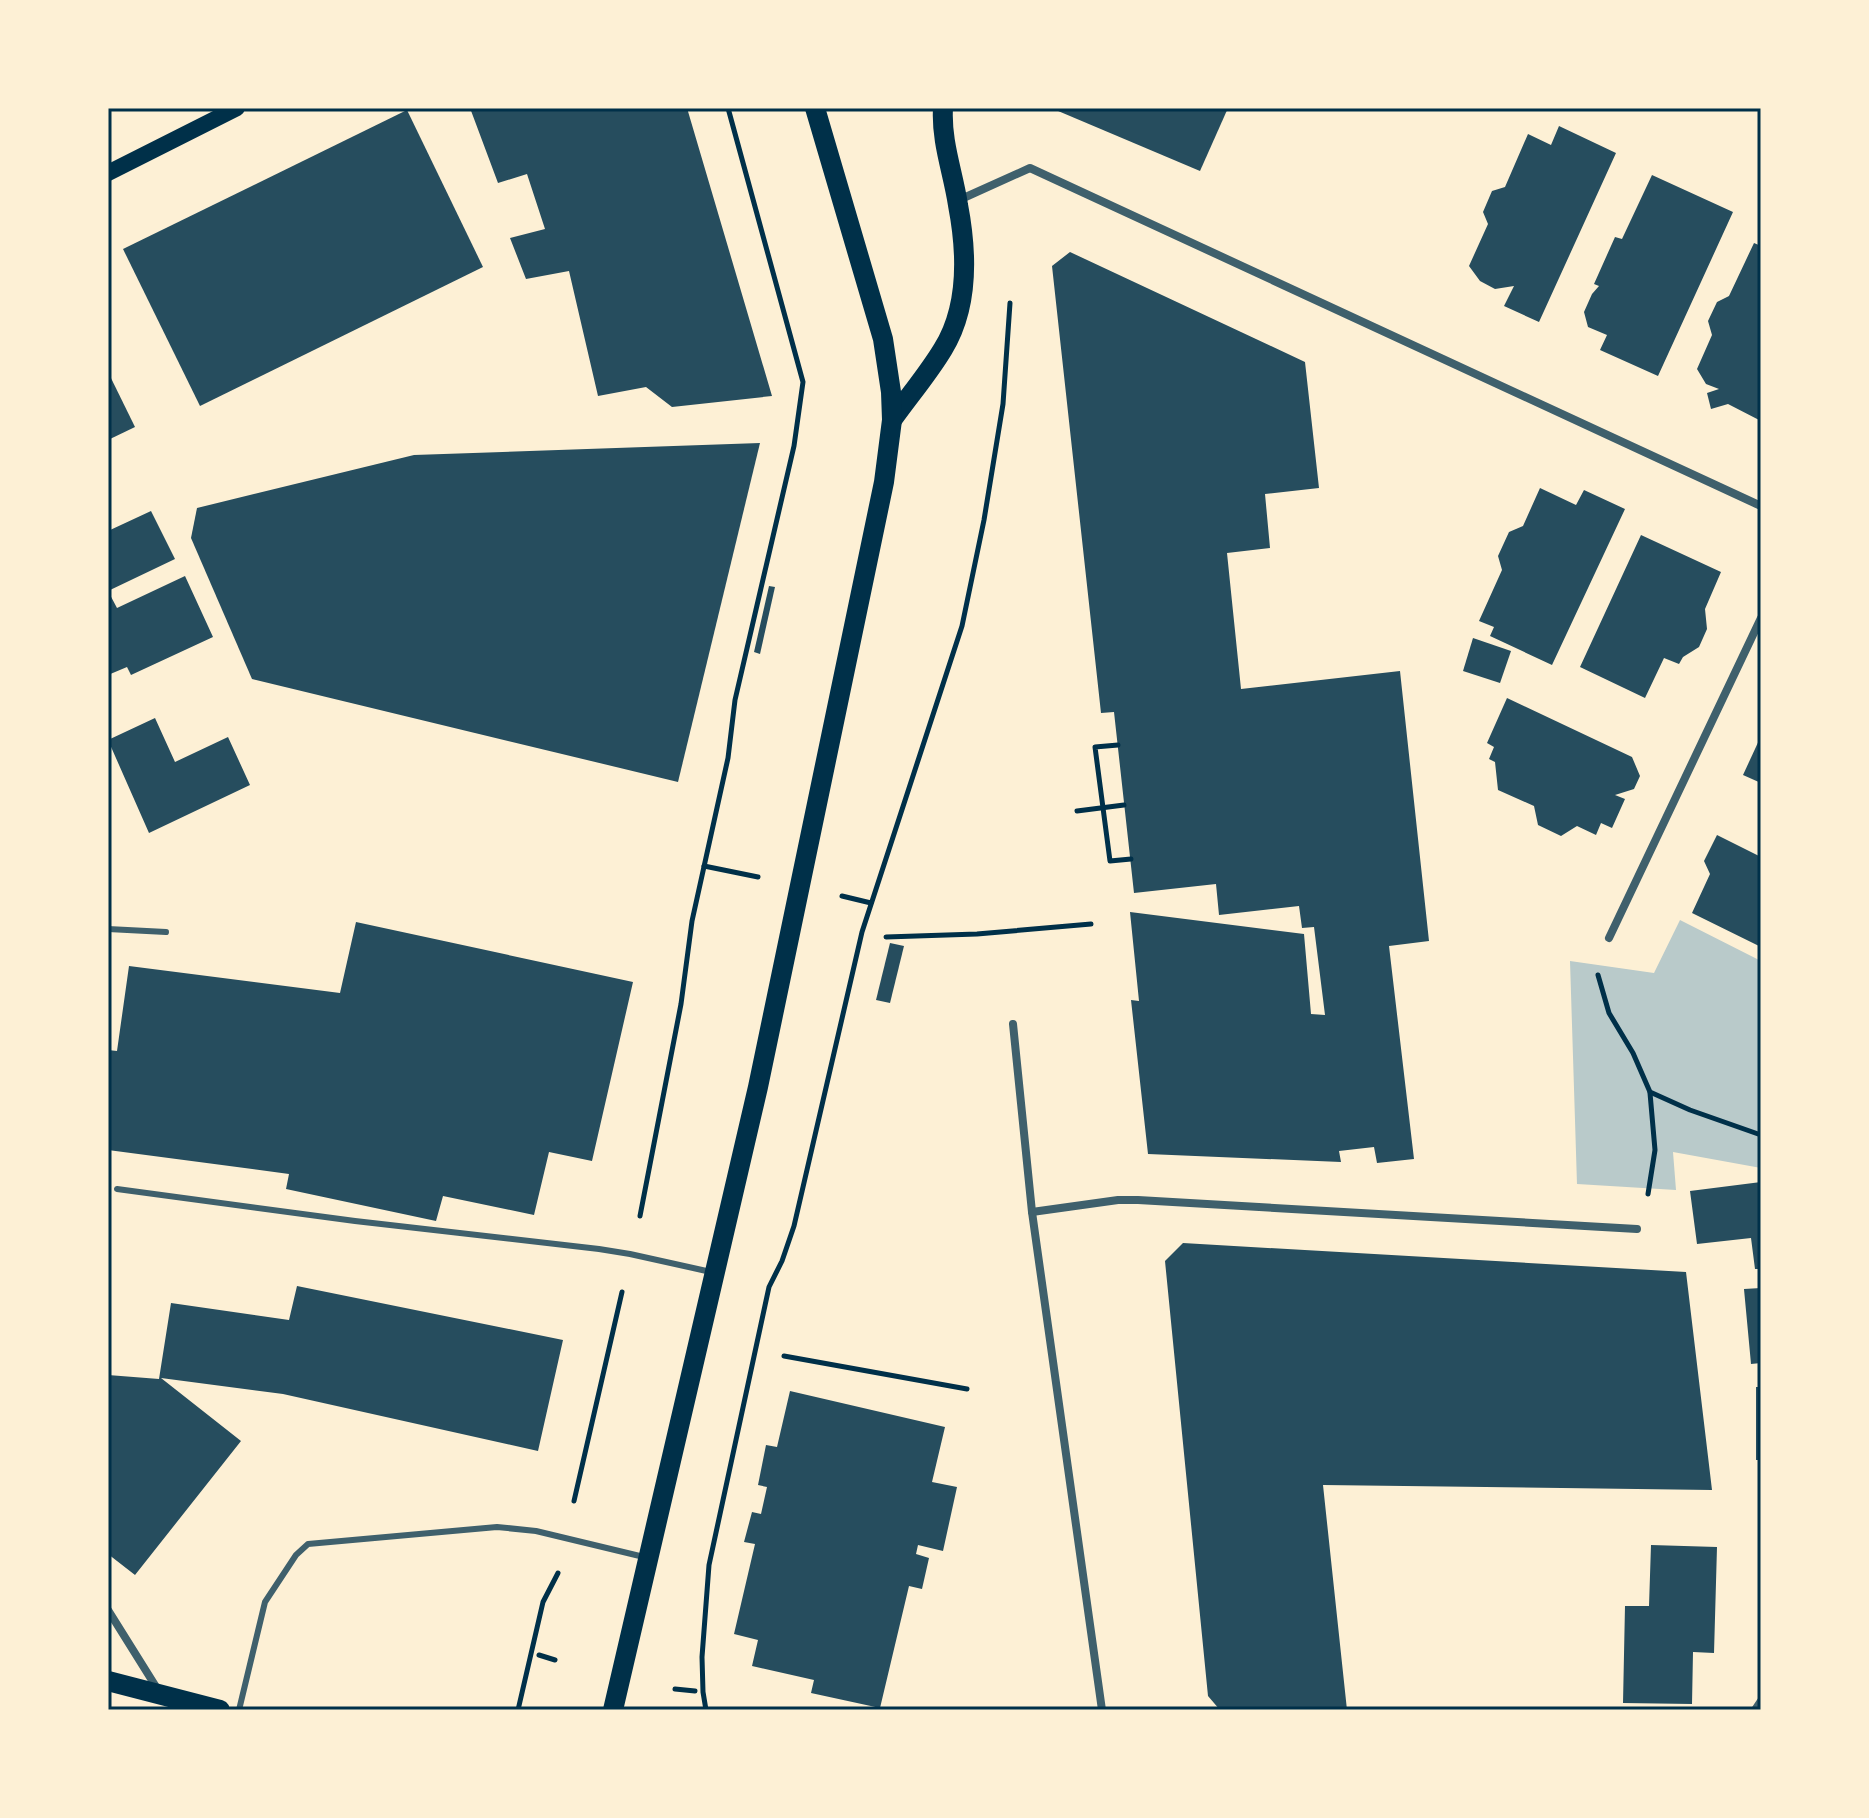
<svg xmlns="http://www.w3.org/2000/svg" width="1869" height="1818" font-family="'Fira Sans',sans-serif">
<rect width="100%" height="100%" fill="#fdf0d5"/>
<path fill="#b9caca" d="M 1680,920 L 1761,961 L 1761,1168 L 1673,1152 L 1676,1190 L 1577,1184 L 1570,961 L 1654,973 Z"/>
<g fill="#264d5e">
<path d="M 470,108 L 687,108 L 772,396 L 672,407 L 646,387 L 598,396 L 569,271 L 526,279 L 510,238 L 545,229 L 527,174 L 498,183 Z"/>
<path d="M 1051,108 L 1228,108 L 1200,171 Z"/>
<path d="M 407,110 L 483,267 L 200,406 L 123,249 Z"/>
<path d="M 1559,126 L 1616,153 L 1539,322 L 1504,306 L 1514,286 L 1495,289 L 1480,281 L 1469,266 L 1488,224 L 1483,212 L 1492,191 L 1505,187 L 1528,134 L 1551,145 Z"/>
<path d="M 1652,175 L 1733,212 L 1658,376 L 1600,350 L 1607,335 L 1588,327 L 1584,312 L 1592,294 L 1599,286 L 1594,284 L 1615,237 L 1622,239 Z"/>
<path d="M 1754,243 L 1761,246 L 1761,421 L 1728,404 L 1711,409 L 1707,393 L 1719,389 L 1706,384 L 1697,369 L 1712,335 L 1708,321 L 1717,302 L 1729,296 Z"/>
<path d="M 1070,252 L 1305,362 L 1319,488 L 1265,494 L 1270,548 L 1227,553 L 1241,689 L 1400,671 L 1429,941 L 1389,946 L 1414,1159 L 1377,1163 L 1374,1147 L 1339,1151 L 1341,1162 L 1148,1154 L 1131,1000 L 1139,1001 L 1130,912 L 1304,934 L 1311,1014 L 1325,1015 L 1314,927 L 1302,928 L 1299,906 L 1219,915 L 1216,884 L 1134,893 L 1114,712 L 1101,713 L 1052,266 Z"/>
<path d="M 108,372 L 135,427 L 108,440 Z"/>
<path d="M 760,443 L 678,782 L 252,679 L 191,538 L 197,508 L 414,455 Z"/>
<path d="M 1540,488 L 1576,505 L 1584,490 L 1625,509 L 1552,665 L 1490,636 L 1494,627 L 1479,621 L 1502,570 L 1498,556 L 1509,532 L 1523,526 Z"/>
<path d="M 151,511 L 175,559 L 108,591 L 117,608 L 185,576 L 213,637 L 131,675 L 127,667 L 108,675 L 108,531 Z"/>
<path d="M 1641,535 L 1721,572 L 1705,609 L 1707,629 L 1699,647 L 1683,657 L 1679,664 L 1664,658 L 1645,698 L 1580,667 Z"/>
<path d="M 769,586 L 775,587 L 760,654 L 754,652 Z"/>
<path d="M 1473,638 L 1511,651 L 1500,683 L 1463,671 Z"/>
<path d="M 1507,698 L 1632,757 L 1640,776 L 1634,789 L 1615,795 L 1625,799 L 1612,828 L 1601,823 L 1596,835 L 1577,826 L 1561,836 L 1538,825 L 1534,806 L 1498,790 L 1495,762 L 1489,759 L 1494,747 L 1487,743 Z"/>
<path d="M 155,718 L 175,762 L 228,737 L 250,785 L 149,833 L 108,740 Z"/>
<path d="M 1761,736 L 1761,783 L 1743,775 Z"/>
<path d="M 1717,835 L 1761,857 L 1761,947 L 1692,913 L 1710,874 L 1704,861 Z"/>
<path d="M 356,922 L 633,982 L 592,1161 L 549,1152 L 534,1215 L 443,1196 L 436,1221 L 286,1189 L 289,1174 L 108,1150 L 108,1050 L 117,1051 L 129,966 L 340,993 Z"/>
<path d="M 890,943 L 904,946 L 890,1003 L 876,1000 Z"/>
<path d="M 1761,1182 L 1761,1269 L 1755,1269 L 1751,1238 L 1697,1244 L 1690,1191 Z"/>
<path d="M 1183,1243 L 1686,1272 L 1712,1490 L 1323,1485 L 1347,1710 L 1220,1710 L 1208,1696 L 1165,1261 Z"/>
<path d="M 297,1286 L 563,1340 L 538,1451 L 283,1394 L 161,1378 L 241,1441 L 135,1575 L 108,1554 L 108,1375 L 159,1379 L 171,1303 L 289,1320 Z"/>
<path d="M 1761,1288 L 1761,1363 L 1751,1364 L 1744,1289 Z"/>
<rect x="1756" y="1387" width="5" height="73"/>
<path d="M 790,1391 L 945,1427 L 932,1482 L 957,1487 L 943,1551 L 918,1545 L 916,1554 L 929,1558 L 922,1589 L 909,1586 L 880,1708 L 811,1693 L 814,1680 L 752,1666 L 758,1640 L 734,1634 L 755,1544 L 744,1542 L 752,1512 L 761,1514 L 767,1487 L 758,1485 L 766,1445 L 777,1447 Z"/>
<path d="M 1651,1545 L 1717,1547 L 1714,1653 L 1693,1652 L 1692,1704 L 1623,1703 L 1625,1606 L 1649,1606 Z"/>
</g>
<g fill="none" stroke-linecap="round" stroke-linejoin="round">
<g stroke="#003049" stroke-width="5">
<path d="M 1118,745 L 1095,747 L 1110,861 L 1131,859"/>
<path d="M 1077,811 L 1124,805"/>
<path d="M 704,866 L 758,877"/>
<path d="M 842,896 L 871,903"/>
<path d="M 886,937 L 977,934 L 1091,924"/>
<path d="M 1598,975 L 1609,1013 L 1633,1053 L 1650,1092 L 1690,1110 L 1761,1135"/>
<path d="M 1648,1194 L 1655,1150 L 1650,1093"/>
<path d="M 640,1216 L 681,1004 L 692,921 L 728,758 L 735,700 L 794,446 L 803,382 L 728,108"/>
<path d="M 784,1356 L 967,1389"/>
<path d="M 574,1501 L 622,1292"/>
<path d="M 539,1655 L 555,1660"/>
<path d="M 675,1689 L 695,1691"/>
<path d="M 518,1710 L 543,1602 L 558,1573"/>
<path d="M 706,1710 L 703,1692 L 702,1657 L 709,1565 L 769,1287 L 782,1261 L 794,1226 L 862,932 L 962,626 L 984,520 L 1003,404 L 1010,303"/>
</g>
<g stroke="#3f606c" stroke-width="6">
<path d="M 108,929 L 166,932"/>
<path d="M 117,1189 L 355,1221 L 599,1249 L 630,1254 L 711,1272"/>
<path d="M 239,1710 L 265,1602 L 296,1555 L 308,1544 L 497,1527 L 536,1531 L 644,1557"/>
</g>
<g stroke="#3f606c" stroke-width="8">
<path d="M 959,200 L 1030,168 L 1761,506"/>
<path d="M 1609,938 L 1761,618"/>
<path d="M 1013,1024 L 1032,1212 L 1102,1710"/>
<path d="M 1032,1212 L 1118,1200 L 1138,1200 L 1637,1229"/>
<path d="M 108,1610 L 158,1690"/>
<path d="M 1755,1710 L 1761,1701"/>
</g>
<path stroke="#003049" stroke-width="16" d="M 108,173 L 237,108"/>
<g stroke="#003049" stroke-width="20">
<path d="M 892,420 C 909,396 928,374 943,349 C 969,307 967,252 958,205 C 953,172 941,142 943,108"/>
<path d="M 108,1681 L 220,1710"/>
<path d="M 613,1710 L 758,1087 L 884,482 L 892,420 L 891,392 L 883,339 L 815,108"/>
</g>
</g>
<rect width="1869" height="1818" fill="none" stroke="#fdf0d5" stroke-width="220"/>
<rect x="110" y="110" width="1649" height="1598" fill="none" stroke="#003049" stroke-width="3"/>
</svg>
